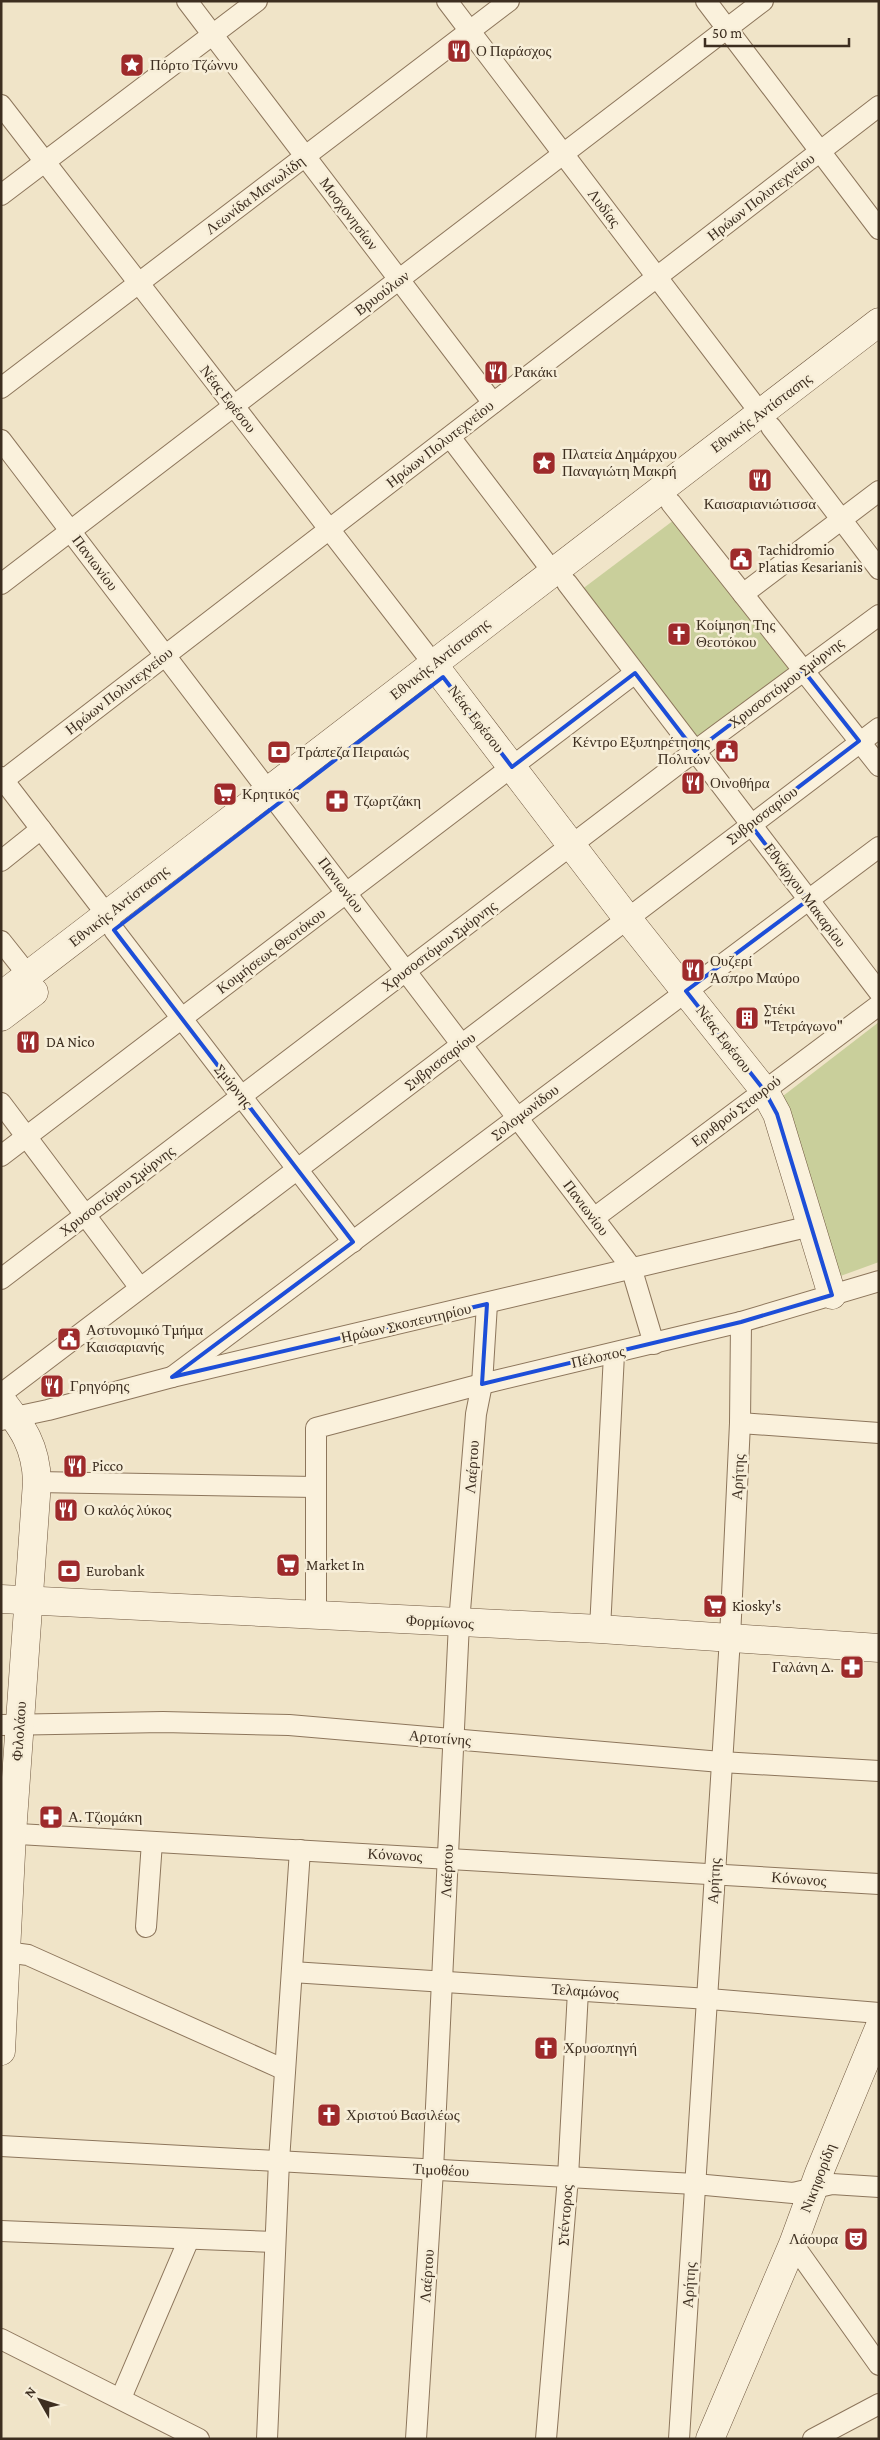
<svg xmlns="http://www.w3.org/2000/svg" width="880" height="2440" font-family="'Crimson Pro',serif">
<rect width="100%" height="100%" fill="#f0e4c8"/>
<g fill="#c9cf9b">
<path d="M 678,517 L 791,667 L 695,740 L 581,590 Z"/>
<path d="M 879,1022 L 879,1262 L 835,1278 L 783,1096 Z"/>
</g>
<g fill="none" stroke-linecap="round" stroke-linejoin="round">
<g stroke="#8d765c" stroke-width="22">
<g id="street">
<path d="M 187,1 L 493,403"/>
<path d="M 447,1 L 761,414"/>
<path d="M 706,1 L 879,229"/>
<path d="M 1,105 L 442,675"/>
<path d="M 1,195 L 257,1"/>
<path d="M 1,388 L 509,1"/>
<path d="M 771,427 L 879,569"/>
<path d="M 450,437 L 553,572"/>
<path d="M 1,440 L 631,1267 L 654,1344"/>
<path d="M 671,503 L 879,766"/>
<path d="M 567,583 L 879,992"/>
<path d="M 1,584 L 763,1"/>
<path d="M 743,594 L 879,491"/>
<path d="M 1,777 L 107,915"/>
<path d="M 1,782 L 879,106"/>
<path d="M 1,861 L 41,829"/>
<path d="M 114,930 L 353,1242"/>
<path d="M 1,941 L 28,975"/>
<path d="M 1,1103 L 140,1288"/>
<path d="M 1,1156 L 635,673"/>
<path d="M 594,1218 L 879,1005"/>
<path d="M 1,1279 L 695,751 L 879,615"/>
<path d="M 172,1377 L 879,847"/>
<path d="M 1,1394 L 879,728"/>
<path d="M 1,1420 L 48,1410 L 172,1377 L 811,1226"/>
<path d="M 740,1423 L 879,1433"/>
<path d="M 37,1482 L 315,1487"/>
<path d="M 316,1616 L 316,1428 L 482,1384 L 741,1322 L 879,1281"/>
<path d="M 600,1629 L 614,1354"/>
<path d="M 1,1725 L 163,1722 L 289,1725 L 721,1762 L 879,1771"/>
<path d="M 1,1833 L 879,1884"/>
<path d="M 146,1927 L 152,1842"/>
<path d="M 6,1952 L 28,1955 L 285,2070"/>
<path d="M 292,1972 L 709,1999 L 879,2013"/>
<path d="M 1,2146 L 695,2184 L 793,2193 L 832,2184 L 879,2187"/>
<path d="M 1,2231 L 275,2242"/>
<path d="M 793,2244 L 879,2365"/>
<path d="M 1,2339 L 199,2439"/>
<path d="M 121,2398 L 189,2239"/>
<path d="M 267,2439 L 279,2161 L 300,1850"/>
<path d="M 416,2439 L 433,2170 L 459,1623 L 476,1414 L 482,1384 L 487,1304"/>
<path d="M 546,2439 L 568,2177 L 578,1991"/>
<path d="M 679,2439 L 730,1638 L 740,1423 L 741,1322"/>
<path d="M 813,2439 L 879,2404"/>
</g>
</g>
<g stroke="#6f573f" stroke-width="29">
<g id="secondary">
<path d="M 443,677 L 627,918 L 764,1090 L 777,1114 L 832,1295"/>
<path d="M 1,996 L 879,322"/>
<path d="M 1,1017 L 34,992"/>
<path d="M 1,1400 C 23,1428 36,1446 37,1482 L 12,1834 L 1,2051"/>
<path d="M 1,1599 L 600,1629 L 879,1648"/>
<path d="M 710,2439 L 793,2244 L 819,2173 L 879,2028"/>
</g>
</g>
<use href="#street" stroke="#faf1dc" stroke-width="20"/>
<use href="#secondary" stroke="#faf1dc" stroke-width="28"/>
</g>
<path fill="none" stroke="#1d4ed8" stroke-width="4" stroke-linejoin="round" d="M 803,670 L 859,741 L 750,824 L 808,900 L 686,991 L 764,1090 L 777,1114 L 832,1295 L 741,1322 L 482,1384 L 487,1304 L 172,1377 L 353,1242 L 114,930 L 443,677 L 512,767 L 635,673 L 695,751 Z"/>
<defs>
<g id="restaurant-square" transform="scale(1.25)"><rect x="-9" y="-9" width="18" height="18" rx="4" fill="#9e2a2b" stroke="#f7eed8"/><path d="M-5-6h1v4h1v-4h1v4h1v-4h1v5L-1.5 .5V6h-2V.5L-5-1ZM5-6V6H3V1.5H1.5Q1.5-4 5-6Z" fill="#fff"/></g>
<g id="sight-square" transform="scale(1.25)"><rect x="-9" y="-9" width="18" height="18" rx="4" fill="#9e2a2b" stroke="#f7eed8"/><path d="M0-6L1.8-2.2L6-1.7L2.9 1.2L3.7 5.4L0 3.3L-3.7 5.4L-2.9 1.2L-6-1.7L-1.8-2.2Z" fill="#fff"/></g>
<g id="civic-square" transform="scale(1.25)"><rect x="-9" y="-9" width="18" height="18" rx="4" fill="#9e2a2b" stroke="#f7eed8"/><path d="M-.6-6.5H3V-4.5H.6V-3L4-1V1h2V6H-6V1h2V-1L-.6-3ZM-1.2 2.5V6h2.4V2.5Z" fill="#fff"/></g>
<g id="church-square" transform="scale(1.25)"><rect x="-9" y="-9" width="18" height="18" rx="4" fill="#9e2a2b" stroke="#f7eed8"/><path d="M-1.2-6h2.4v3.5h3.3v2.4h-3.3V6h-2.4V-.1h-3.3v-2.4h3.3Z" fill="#fff"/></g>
<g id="bank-square" transform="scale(1.25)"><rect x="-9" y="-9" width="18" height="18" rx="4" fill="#9e2a2b" stroke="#f7eed8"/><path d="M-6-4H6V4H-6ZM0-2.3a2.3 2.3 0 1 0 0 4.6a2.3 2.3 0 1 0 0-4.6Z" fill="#fff"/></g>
<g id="supermarket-square" transform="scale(1.25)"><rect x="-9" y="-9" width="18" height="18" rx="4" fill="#9e2a2b" stroke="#f7eed8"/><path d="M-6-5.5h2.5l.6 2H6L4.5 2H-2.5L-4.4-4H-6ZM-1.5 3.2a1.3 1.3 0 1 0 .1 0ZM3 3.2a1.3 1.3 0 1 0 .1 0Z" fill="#fff"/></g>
<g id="pharmacy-square" transform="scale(1.25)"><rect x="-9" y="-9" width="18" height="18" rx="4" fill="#9e2a2b" stroke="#f7eed8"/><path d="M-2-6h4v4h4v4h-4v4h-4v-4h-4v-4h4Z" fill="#fff"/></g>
<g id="building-square" transform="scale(1.25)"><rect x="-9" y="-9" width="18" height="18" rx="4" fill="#9e2a2b" stroke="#f7eed8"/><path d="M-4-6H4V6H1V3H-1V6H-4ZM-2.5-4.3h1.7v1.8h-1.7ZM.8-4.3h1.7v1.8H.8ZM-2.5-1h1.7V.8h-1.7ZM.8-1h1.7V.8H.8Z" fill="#fff"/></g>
<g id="theatre-square" transform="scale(1.25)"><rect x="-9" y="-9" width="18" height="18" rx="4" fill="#9e2a2b" stroke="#f7eed8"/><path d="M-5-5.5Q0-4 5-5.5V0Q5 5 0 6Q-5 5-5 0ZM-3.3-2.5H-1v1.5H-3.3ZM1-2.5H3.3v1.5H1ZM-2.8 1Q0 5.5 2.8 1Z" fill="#fff"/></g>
</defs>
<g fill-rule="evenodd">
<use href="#restaurant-square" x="459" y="51"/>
<use href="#sight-square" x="132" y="65"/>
<use href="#restaurant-square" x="496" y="372"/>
<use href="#sight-square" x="544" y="463"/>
<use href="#restaurant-square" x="760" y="480"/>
<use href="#civic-square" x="741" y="559"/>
<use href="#church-square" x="679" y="634"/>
<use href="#civic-square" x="727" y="751"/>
<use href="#bank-square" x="279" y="752"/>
<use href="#restaurant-square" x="693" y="783"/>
<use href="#supermarket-square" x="225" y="794"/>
<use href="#pharmacy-square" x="337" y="801"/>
<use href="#restaurant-square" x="693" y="970"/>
<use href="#building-square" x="747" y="1018"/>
<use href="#restaurant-square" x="28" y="1042"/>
<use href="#civic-square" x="69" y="1339"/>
<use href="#restaurant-square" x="52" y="1386"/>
<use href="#restaurant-square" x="75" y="1466"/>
<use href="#restaurant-square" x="66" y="1510"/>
<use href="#supermarket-square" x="288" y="1565"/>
<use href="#bank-square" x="69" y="1571"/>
<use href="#supermarket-square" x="715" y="1606"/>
<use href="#pharmacy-square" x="852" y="1667"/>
<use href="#pharmacy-square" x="51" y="1817"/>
<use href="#church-square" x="546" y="2048"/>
<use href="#church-square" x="329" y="2115"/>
<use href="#theatre-square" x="856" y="2239"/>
</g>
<g text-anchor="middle" stroke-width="5" stroke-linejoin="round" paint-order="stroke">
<g font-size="15" fill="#3d2e20" stroke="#f7eed8" text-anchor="start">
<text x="476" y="56">Ο Παράσχος</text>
<text x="150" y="70">Πόρτο Τζώννυ</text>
<text x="514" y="377">Ρακάκι</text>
<text x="562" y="459">Πλατεία Δημάρχου<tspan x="562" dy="17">Παναγιώτη Μακρή</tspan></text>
<text x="760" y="509" text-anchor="middle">Καισαριανιώτισσα</text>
<text x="758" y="555">Tachidromio<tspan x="758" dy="17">Platias Kesarianis</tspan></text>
<text x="696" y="630">Κοίμηση Της<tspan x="696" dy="17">Θεοτόκου</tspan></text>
<text x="710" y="747" text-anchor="end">Κέντρο Εξυπηρέτησης<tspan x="710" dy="17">Πολιτών</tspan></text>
<text x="296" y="757">Τράπεζα Πειραιώς</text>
<text x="710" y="788">Οινοθήρα</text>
<text x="242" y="799">Κρητικός</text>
<text x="354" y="806">Τζωρτζάκη</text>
<text x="710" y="966">Ουζερί<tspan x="710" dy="17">Άσπρο Μαύρο</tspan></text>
<text x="764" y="1014">Στέκι<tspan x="764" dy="17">"Τετράγωνο"</tspan></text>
<text x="46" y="1047">DA Nico</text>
<text x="86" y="1335">Αστυνομικό Τμήμα<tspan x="86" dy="17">Καισαριανής</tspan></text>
<text x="70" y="1391">Γρηγόρης</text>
<text x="92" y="1471">Picco</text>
<text x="84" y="1515">Ο καλός λύκος</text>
<text x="306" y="1570">Market In</text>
<text x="86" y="1576">Eurobank</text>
<text x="732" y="1611">Kiosky's</text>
<text x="834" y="1672" text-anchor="end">Γαλάνη Δ.</text>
<text x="68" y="1822">Α. Τζιομάκη</text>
<text x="564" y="2053">Χρυσοπηγή</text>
<text x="346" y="2120">Χριστού Βασιλέως</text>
<text x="838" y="2244" text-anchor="end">Λάουρα</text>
</g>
<g font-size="15" fill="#3d2e20" stroke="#f7eed8">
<text transform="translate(255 195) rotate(-37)" y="5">Λεωνίδα Μανωλίδη</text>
<text transform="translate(761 197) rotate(-38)" y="5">Ηρώων Πολυτεχνείου</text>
<text transform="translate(604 208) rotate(53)" y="5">Λυδίας</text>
<text transform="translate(349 214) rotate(53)" y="5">Μοσχονησίων</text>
<text transform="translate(382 293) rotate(-37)" y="5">Βρυούλων</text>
<text transform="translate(228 399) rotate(52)" y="5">Νέας Εφέσου</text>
<text transform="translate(761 413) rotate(-37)" y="5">Εθνικής Αντίστασης</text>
<text transform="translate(440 444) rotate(-38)" y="5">Ηρώων Πολυτεχνείου</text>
<text transform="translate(95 563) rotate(53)" y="5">Πανιωνίου</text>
<text transform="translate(440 659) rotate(-38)" y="5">Εθνικής Αντίστασης</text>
<text transform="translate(786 683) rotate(-37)" y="5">Χρυσοστόμου Σμύρνης</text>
<text transform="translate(119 691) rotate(-38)" y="5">Ηρώων Πολυτεχνείου</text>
<text transform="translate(476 719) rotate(52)" y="5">Νέας Εφέσου</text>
<text transform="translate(762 815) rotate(-37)" y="5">Συβρισσαρίου</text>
<text transform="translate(341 885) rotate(53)" y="5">Πανιωνίου</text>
<text transform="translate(805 895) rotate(53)" y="5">Εθνάρχου Μακαρίου</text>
<text transform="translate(119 906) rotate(-38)" y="5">Εθνικής Αντίστασης</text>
<text transform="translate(439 946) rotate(-37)" y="5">Χρυσοστόμου Σμύρνης</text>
<text transform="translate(271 951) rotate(-37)" y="5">Κοιμήσεως Θεοτόκου</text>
<text transform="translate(724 1039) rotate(52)" y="5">Νέας Εφέσου</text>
<text transform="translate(440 1061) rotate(-37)" y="5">Συβρισσαρίου</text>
<text transform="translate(234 1086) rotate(52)" y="5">Σμύρνης</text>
<text transform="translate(736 1111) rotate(-37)" y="5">Ερυθρού Σταυρού</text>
<text transform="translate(525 1112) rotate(-37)" y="5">Σολομωνίδου</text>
<text transform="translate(117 1191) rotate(-37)" y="5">Χρυσοστόμου Σμύρνης</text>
<text transform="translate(586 1208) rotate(53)" y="5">Πανιωνίου</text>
<text transform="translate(406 1323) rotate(-13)" y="5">Ηρώων Σκοπευτηρίου</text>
<text transform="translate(598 1357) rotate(-13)" y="5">Πέλοπος</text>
<text transform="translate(472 1467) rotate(-86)" y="5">Λαέρτου</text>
<text transform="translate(738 1477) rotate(-87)" y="5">Αρήτης</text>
<text transform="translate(440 1622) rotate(3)" y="5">Φορμίωνος</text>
<text transform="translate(19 1731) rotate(-86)" y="5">Φιλολάου</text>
<text transform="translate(440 1738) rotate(5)" y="5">Αρτοτίνης</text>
<text transform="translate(395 1855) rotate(3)" y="5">Κόνωνος</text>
<text transform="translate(447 1871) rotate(-88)" y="5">Λαέρτου</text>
<text transform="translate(799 1879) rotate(4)" y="5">Κόνωνος</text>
<text transform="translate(714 1881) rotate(-87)" y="5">Αρήτης</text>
<text transform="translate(585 1991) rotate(4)" y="5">Τελαμώνος</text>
<text transform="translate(441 2170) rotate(3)" y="5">Τιμοθέου</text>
<text transform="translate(818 2178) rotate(-69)" y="5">Νικηφορίδη</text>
<text transform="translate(565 2215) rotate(-85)" y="5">Στέντορος</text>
<text transform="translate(427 2276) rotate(-86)" y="5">Λαέρτου</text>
<text transform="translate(689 2285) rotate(-86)" y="5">Αρήτης</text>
</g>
</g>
<rect width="880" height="2440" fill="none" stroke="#3d2e20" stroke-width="5"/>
<g transform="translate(40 2400) rotate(309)" stroke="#f7eed8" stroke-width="4" paint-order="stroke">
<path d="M0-4L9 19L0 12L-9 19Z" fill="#3d2e20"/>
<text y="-8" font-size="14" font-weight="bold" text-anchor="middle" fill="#3d2e20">N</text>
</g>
<path d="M705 38v8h144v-8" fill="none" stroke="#3d2e20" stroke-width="2.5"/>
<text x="712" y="38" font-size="15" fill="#3d2e20" stroke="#f7eed8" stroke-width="4" paint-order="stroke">50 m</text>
</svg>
